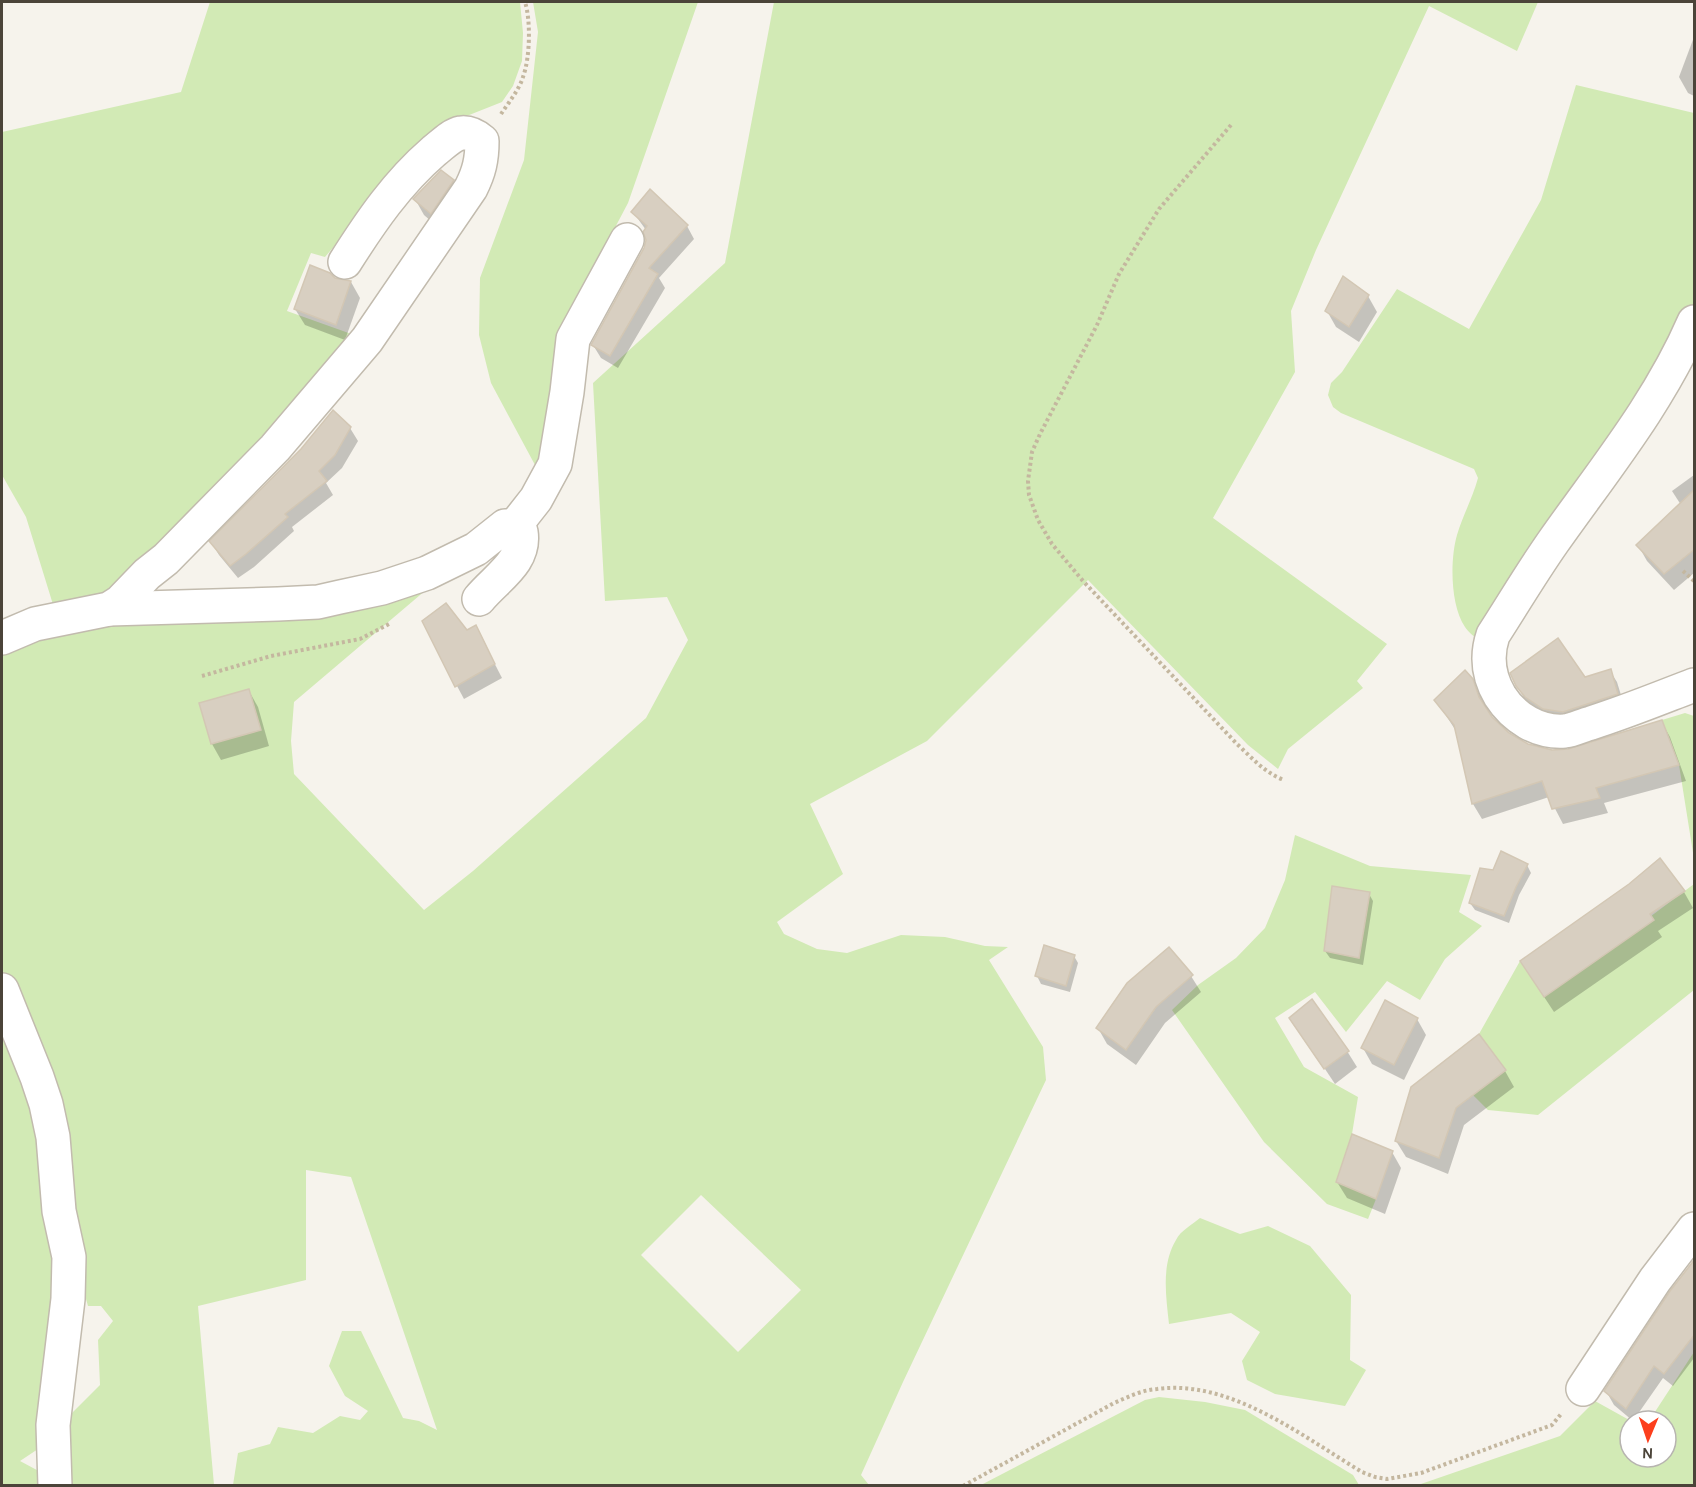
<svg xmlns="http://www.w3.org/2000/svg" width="1696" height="1487" font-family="Karla,sans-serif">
<rect width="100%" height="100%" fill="#f6f3ec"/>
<g fill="#d2eab5" fill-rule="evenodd">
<path d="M 210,2 L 520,2 L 523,33 L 522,61 L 513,86 L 502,102 L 449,123 L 402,166 L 325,257 L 311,253 L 287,311 L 357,336 L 308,396 L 105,599 L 55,611 L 26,517 L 2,475 L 2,132 L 181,92 Z"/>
<path d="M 533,2 L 698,2 L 628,203 L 562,328 L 549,443 L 535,465 L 491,383 L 479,335 L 480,278 L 524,160 L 538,32 Z"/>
<path d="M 774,2 L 1538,2 L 1517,51 L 1429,6 L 1316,250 L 1291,311 L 1295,372 L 1213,518 L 1387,644 L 1357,681 L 1363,688 L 1288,749 L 1278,769 L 1248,745 L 1088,580 L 927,741 L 810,804 L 843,874 L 777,922 L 784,934 L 817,949 L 847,953 L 901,935 L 945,937 L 985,946 L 1008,947 L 989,960 L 1043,1047 L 1046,1080 L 903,1382 L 861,1475 L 869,1485 L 233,1485 L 238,1453 L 270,1444 L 278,1427 L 313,1433 L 340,1416 L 360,1420 L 368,1411 L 345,1396 L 329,1366 L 342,1331 L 361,1331 L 403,1418 L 419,1421 L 437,1430 L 351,1177 L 306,1170 L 306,1280 L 198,1306 L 214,1485 L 63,1485 L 62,1423 L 100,1385 L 98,1340 L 113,1321 L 101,1306 L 88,1306 L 82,1285 L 38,1449 L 20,1461 L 48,1476 L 50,1485 L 2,1486 L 2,991 L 10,987 L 2,969 L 2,650 L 54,628 L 446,573 L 294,702 L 291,741 L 294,774 L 424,910 L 473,871 L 646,718 L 688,640 L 667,597 L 605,601 L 593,383 L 725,263 ZM 701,1195 L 801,1290 L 738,1352 L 641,1255 Z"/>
<path d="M 1576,85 L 1694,113 L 1694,303 L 1675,347 L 1478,640 C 1474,636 1468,632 1465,627 C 1450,605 1450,559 1457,535 C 1463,515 1473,497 1478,478 L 1474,469 L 1341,413 L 1333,407 L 1328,395 L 1331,383 L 1342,372 L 1397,289 L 1469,329 L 1541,200 Z"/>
<path d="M 1685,713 L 1694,716 L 1694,859 L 1679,765 L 1662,720 Z"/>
<path d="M 1295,835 L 1370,866 L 1471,875 L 1459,912 L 1482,926 L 1445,959 L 1420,1000 L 1387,981 L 1346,1032 L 1315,992 L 1275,1018 L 1304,1067 L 1358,1097 L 1352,1134 L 1336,1182 L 1376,1199 L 1368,1219 L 1327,1204 L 1264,1142 L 1172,1010 L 1198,985 L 1236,958 L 1265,928 L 1285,880 Z"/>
<path d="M 1694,884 L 1694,990 L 1538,1115 L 1488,1110 L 1473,1095 L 1506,1070 L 1479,1034 L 1520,961 L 1544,996 Z"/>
<path d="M 1200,1218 L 1240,1234 L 1268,1226 L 1310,1246 L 1351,1295 L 1350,1360 L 1366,1370 L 1345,1406 L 1275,1394 L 1247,1380 L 1242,1361 L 1260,1332 L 1231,1313 L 1169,1324 C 1166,1296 1161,1265 1176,1240 C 1180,1231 1193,1224 1200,1218 Z"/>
<path d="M 1694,1352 L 1694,1485 L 1418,1485 L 1560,1436 L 1595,1401 L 1631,1421 L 1630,1457 L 1666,1457 L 1666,1421 L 1649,1421 Z"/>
<path d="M 1159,1397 L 1205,1402 L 1245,1410 L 1353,1475 L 1359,1485 L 981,1485 L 1145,1400 Z"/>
</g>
<g fill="#0003">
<path d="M 1694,37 L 1694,96 L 1688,93 L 1679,77 Z"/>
<path d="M 453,181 L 462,197 L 440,229 L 424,215 L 415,199 Z"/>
<path d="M 633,212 L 687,226 L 694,239 L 659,278 L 665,288 L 618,368 L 601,358 L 593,345 L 645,249 L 647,240 L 646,230 Z"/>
<path d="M 335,279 L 351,282 L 360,298 L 345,340 L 305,325 L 295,309 Z"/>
<path d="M 1368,296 L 1377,312 L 1359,342 L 1336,327 L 1327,311 Z"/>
<path d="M 350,428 L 358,441 L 342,468 L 326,483 L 333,495 L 292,527 L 294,531 L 254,567 L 238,578 L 219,555 L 211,542 Z"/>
<path d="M 1694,475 L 1694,525 L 1672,491 Z"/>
<path d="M 1638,545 L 1694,546 L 1694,573 L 1674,590 L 1647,561 Z"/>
<path d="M 466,632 L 483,641 L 502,678 L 464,699 L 457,686 Z"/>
<path d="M 1610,671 L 1617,682 L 1624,705 L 1570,723 L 1539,714 L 1524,698 L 1517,685 L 1584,679 Z"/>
<path d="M 1472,680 L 1491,717 L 1508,734 L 1528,745 L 1552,751 L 1569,751 L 1661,721 L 1670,737 L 1686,781 L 1604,803 L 1608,813 L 1563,824 L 1549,797 L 1482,819 L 1473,804 L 1456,731 L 1436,700 Z"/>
<path d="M 249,691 L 258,707 L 269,746 L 221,760 L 212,744 L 201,704 Z"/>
<path d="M 1660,860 L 1684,892 L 1693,908 L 1658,931 L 1662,937 L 1554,1012 L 1531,977 L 1630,886 Z"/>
<path d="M 1527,865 L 1531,873 L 1519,895 L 1509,923 L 1475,910 L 1470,903 L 1494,872 Z"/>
<path d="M 1369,894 L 1373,901 L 1363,965 L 1330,958 L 1325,951 Z"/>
<path d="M 1074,956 L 1078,963 L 1070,992 L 1041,984 L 1037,976 Z"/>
<path d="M 1191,976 L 1201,992 L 1165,1023 L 1136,1065 L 1107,1044 L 1098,1028 Z"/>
<path d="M 1291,1018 L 1347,1051 L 1357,1067 L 1335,1084 Z"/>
<path d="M 1417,1019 L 1426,1035 L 1404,1080 L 1372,1064 L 1363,1048 Z"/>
<path d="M 1478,1036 L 1505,1071 L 1514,1087 L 1464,1125 L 1448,1174 L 1406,1157 L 1396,1141 Z"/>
<path d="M 1392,1152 L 1401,1168 L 1385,1214 L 1347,1198 L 1337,1182 Z"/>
<path d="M 1694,1265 L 1694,1358 L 1673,1386 L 1663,1378 L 1633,1421 L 1614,1405 L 1606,1391 Z"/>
</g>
<g fill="#d8cfc1" stroke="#d3c7b4" stroke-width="1.5">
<path d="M 441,170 L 454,180 L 431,214 L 413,199 Z"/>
<path d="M 650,189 L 688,225 L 649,268 L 658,274 L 610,356 L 591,345 L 644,248 L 646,240 L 643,232 L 647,226 L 631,212 Z"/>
<path d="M 310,265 L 330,273 L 335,278 L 351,281 L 336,325 L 294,309 Z"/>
<path d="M 1343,276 L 1369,295 L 1349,327 L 1325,311 Z"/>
<path d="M 333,410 L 351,427 L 335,455 L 319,471 L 327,481 L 285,514 L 288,517 L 246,554 L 230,566 L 209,541 L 301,449 Z"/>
<path d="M 1695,489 L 1695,549 L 1664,574 L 1636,545 Z"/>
<path d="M 446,603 L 467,630 L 476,625 L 495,664 L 455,687 L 422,621 Z"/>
<path d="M 1558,638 L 1585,677 L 1611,669 L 1618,694 L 1563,712 L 1543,709 L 1525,697 L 1516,686 L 1510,673 Z"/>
<path d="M 1465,670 L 1473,679 L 1479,697 L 1492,717 L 1509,733 L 1528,744 L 1552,750 L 1568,749 L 1662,720 L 1679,765 L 1596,788 L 1600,798 L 1552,809 L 1542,781 L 1472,804 L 1454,725 L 1434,700 Z"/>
<path d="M 249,689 L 261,730 L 211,744 L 199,703 Z"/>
<path d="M 1501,851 L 1528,864 L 1516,887 L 1504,916 L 1469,903 L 1480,868 L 1493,870 Z"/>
<path d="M 1660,858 L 1685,891 L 1650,914 L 1654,920 L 1544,997 L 1520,961 L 1629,884 Z"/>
<path d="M 1332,886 L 1370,892 L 1359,958 L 1324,951 Z"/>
<path d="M 1044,945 L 1075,955 L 1066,986 L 1035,976 Z"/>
<path d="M 1169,947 L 1193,975 L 1156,1007 L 1126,1050 L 1096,1028 L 1127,983 Z"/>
<path d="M 1312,999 L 1349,1051 L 1324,1069 L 1289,1018 Z"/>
<path d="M 1385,1000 L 1418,1018 L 1394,1065 L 1361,1048 Z"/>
<path d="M 1479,1034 L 1506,1070 L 1456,1108 L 1439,1158 L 1395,1141 L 1411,1087 Z"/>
<path d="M 1352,1134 L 1393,1151 L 1376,1199 L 1336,1182 Z"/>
<path d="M 1695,1259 L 1695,1334 L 1664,1374 L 1654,1366 L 1626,1409 L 1604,1391 L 1670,1291 Z"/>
</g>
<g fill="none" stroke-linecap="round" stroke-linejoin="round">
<g stroke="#c2bbae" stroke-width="36">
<g id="minor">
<path d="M 1694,322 C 1659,403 1603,471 1553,542 C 1532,572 1513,604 1493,635 C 1486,656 1488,676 1500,696 C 1514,718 1538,733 1565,731 C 1573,730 1583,725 1591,723 C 1626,712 1660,698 1694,685"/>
<path d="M 514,527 L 536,499 L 555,464 L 567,392 L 573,339 L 627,240"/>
<path d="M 109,609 L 278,604 L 318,602 L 340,597 L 382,588 L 427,573 L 476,549 L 505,526 L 514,527 L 521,532 C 526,562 496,578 479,599"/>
<path d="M 2,638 L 35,624 L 109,609 L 120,602 L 147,574 L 166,559 L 275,448 L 367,340 L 471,188 C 479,172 482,160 482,141 C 476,136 469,132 461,133 C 451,135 442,145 434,151 C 397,183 371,221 345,262"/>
<path d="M 2,990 L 37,1077 L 46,1104 L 53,1137 L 59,1211 L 69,1257 L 68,1299 L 53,1425 L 55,1486"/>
<path d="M 1583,1389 L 1655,1280 L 1694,1229"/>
</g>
</g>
<g stroke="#c4b79f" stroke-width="4" stroke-dasharray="3 3" stroke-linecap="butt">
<path d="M 501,114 C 509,102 519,90 523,77 C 530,58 531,21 525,2"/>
<path d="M 1231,125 L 1159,209 L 1119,274 L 1097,325 L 1040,434 L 1032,452 L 1028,481 L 1029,495 L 1038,520 L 1052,544 L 1083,581 L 1237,744 C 1252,758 1265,773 1284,780"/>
<path d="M 1683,571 L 1694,581"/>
<path d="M 202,676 L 271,656 L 360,639 L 391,623"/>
<path d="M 963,1486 L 1114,1403 C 1128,1397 1142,1390 1157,1389 C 1230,1379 1302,1436 1362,1472 L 1375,1477 L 1387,1479 L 1421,1473 L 1552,1425 L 1561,1414"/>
</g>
<use href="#minor" stroke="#fff" stroke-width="33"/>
</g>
<rect width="1696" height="1487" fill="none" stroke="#4b4439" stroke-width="6"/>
<g transform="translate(1648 1439) rotate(182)"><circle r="28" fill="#ffffff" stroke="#b7b4b0" stroke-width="1.5"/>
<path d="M0-4.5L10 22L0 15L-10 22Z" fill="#fc3f1d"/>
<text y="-9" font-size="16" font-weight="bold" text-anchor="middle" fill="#4b4439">N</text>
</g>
</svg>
